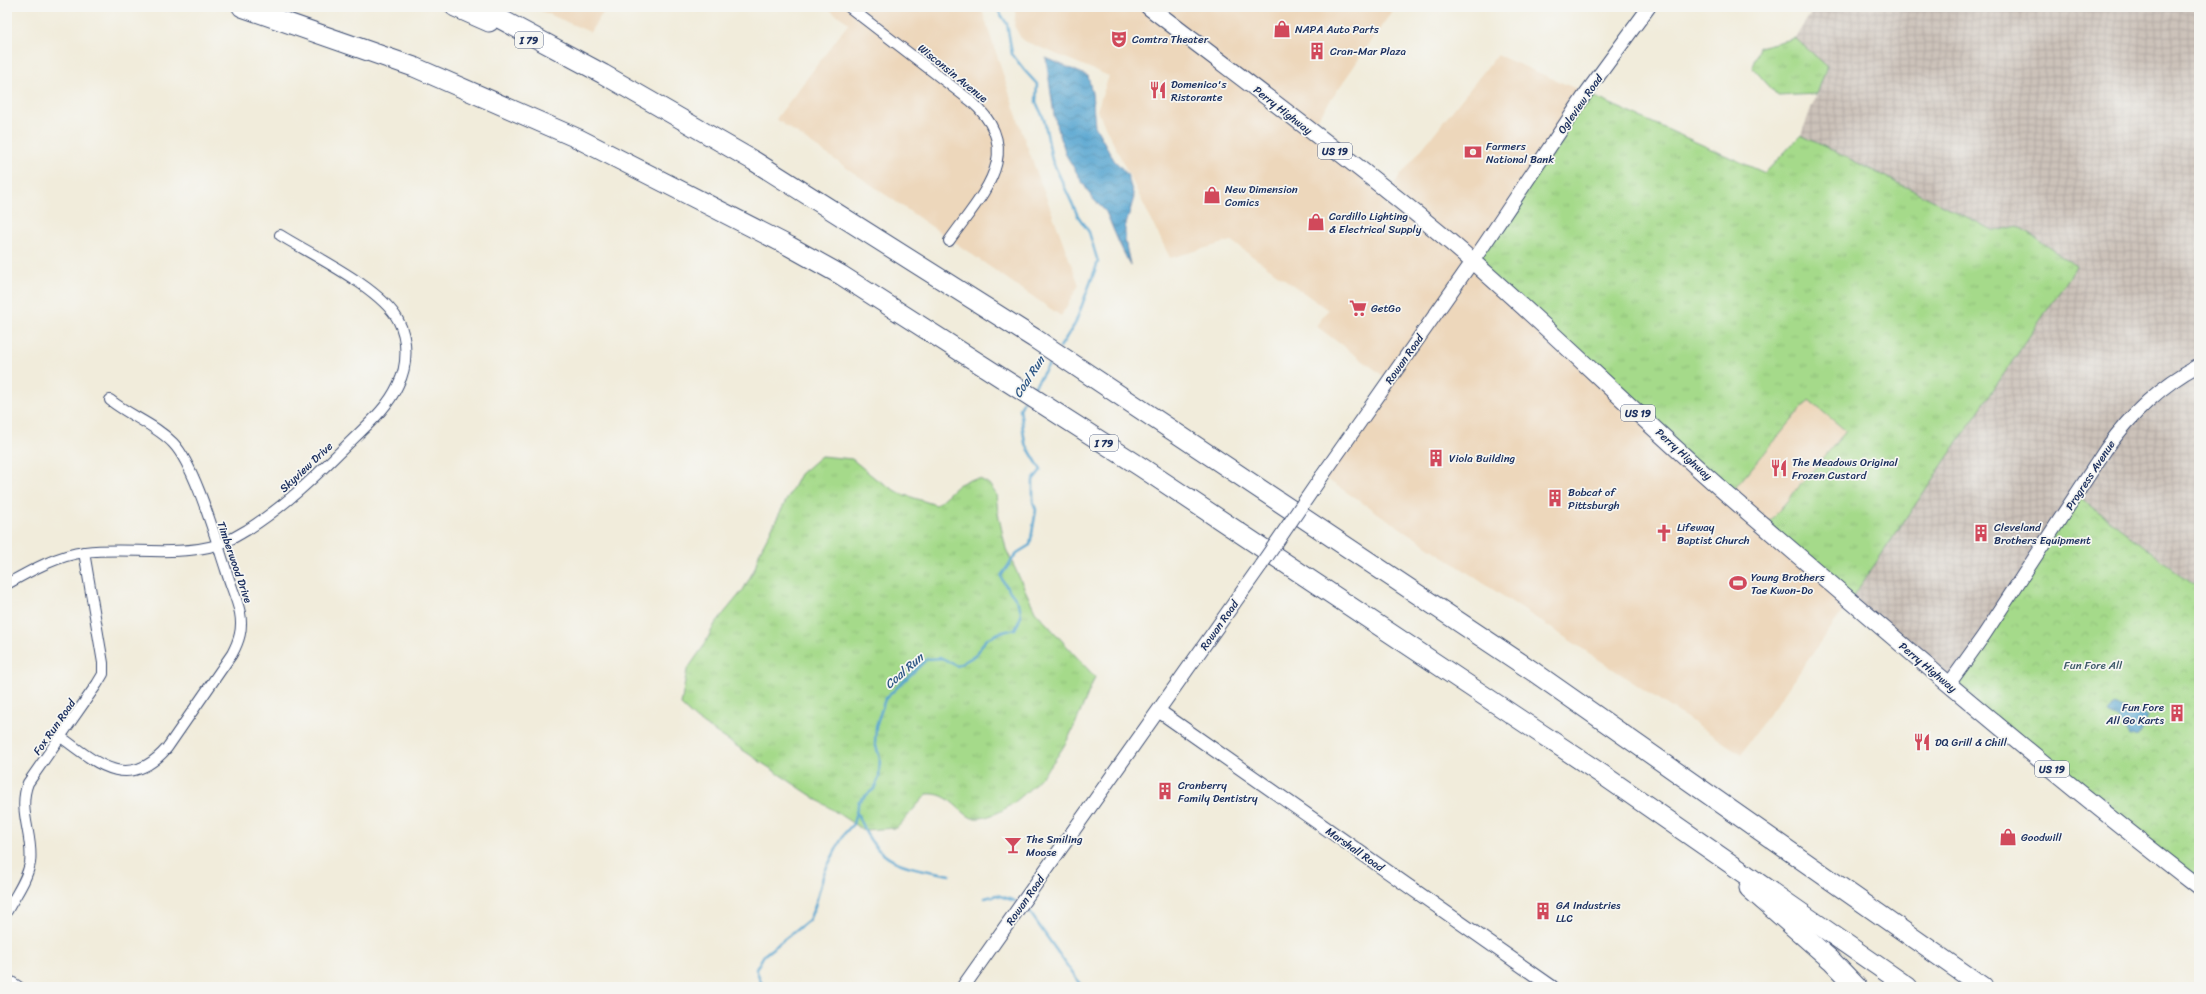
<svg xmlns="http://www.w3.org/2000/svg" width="2206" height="994" font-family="Sriracha,sans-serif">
<defs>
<pattern id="industrial-grid" width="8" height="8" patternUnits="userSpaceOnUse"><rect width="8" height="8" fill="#ccc2b9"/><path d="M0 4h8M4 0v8" fill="none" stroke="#afa7a1"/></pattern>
<pattern id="grass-tufts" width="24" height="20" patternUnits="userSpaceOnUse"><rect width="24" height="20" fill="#a5da8a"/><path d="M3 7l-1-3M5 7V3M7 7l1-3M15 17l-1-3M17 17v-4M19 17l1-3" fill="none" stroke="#8dbb7a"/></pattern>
<pattern id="park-crowns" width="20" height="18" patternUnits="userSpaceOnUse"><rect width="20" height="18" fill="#a5da8a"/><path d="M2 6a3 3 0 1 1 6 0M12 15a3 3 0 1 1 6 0" fill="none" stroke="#8dbb7a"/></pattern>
<pattern id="water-waves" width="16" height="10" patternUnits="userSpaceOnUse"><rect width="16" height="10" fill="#57a5d0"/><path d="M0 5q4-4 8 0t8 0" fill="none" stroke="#4787ac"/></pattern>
</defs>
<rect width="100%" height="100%" fill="#f6f6f2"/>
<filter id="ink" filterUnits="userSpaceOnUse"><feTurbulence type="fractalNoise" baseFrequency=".025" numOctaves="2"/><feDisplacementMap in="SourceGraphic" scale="8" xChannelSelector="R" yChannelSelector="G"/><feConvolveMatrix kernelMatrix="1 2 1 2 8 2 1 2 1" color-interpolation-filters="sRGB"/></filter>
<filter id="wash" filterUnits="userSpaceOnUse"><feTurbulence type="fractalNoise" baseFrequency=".012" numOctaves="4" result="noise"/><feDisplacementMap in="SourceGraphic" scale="16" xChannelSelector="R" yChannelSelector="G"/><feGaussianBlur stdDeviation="0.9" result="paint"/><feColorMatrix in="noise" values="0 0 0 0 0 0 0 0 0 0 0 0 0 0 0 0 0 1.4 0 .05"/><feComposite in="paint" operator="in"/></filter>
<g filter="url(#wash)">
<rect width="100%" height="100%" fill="#f1ecdb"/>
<g fill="#edd7bb">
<path d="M 532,7 L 607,7 L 590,32 Z"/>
<path d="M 825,7 L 981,7 L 1024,138 L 1079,285 L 1061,316 L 776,119 L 849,23 Z"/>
<path d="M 1016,7 L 1395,7 L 1310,130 L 1388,191 L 1497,55 L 1586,93 L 1729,494 L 1809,400 L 1846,431 L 1765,527 L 1850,601 L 1741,754 L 1322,476 L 1389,380 L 1316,326 L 1328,310 L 1231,241 L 1170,258 L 1097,110 L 1109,76 L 1022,40 L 1014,26 Z"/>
</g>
<path fill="url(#industrial-grid)" d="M 1815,7 L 2199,7 L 2199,578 L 2194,585 L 2077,495 L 1949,684 L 1850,601 L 2018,227 L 1995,232 L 1801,135 L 1827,66 L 1795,38 Z"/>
<g fill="url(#grass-tufts)" stroke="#608474">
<path d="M 1795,38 L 1827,66 L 1817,94 L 1778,96 L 1752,67 L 1759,47 Z"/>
<path d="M 1586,93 L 1765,173 L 1801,135 L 1995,231 L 2018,226 L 2077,266 L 1850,601 L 1765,527 L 1846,431 L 1809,400 L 1729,495 L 1472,262 Z"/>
<path d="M 821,456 L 852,459 L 876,479 L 899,493 L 936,505 L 958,485 L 968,480 L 980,479 L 989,484 L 996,494 L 998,513 L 1006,549 L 1035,611 L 1095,677 C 1086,697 1079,718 1069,737 C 1054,766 1009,822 972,818 C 955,809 949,792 927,794 L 897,828 L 863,830 L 696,719 L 681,705 L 687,670 L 703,647 L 715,624 L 743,590 L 755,568 L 760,551 L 800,474 Z"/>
</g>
<path fill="url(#park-crowns)" stroke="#608474" d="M 2077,495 L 2193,585 L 2199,578 L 2199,886 L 1949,684 Z"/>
<g fill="url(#water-waves)" stroke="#396a97">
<path d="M 1046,58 L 1088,76 L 1092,93 L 1095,126 L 1114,160 L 1127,174 L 1134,197 L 1125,228 L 1125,240 L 1130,265 L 1119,243 L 1106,212 L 1092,198 L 1066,155 L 1054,115 Z"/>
<path d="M 2114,704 L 2132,713 L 2142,713 L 2148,717 L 2139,735 L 2130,736 L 2120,719 L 2108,713 Z"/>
</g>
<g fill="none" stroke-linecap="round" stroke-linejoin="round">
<g stroke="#57a5d0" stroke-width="2.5">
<path d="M 996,7 L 1007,24 L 1012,54 L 1025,71 L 1037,84 L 1036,102 L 1044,119 L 1052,160 L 1078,216 L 1089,232 L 1098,262 L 1075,324 L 1060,347"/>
<path d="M 1033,389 L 1053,358"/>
<path d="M 857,813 C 876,865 900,865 950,875"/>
<path d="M 985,898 L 997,895 L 1015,901"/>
<path d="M 1029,911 L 1082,987"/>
<path d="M 763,987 L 756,969 L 764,955 L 809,920 L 815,906 L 824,873 L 844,834 L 853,824 L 859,801 L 874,789 L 879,778 L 880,758 L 875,743 L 876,727 L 885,699 L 927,659 L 942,658 L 957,666 L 976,655 L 986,639 L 999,633 L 1015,629 C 1017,625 1021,619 1021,614 C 1021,599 1004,589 1001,576 L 1017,553 L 1030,545 L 1036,510 L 1033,501 L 1033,480 L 1041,470 L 1025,443 L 1020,409 L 1024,401"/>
</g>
</g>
</g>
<g filter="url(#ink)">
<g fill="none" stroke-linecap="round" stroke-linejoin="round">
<g stroke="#3b4b71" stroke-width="12">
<g id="minor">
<path d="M 849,7 L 971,101 C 1028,151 982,194 949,241"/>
<path d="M 7,584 C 30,571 58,555 85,552 C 128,547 175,557 217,545 C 228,542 238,535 247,530 C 285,506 316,476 348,444 C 366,426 387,409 398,385 C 408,366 408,339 398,320 C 381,288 312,255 280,235"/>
<path d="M 61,737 C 97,764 129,792 167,748 L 232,654 C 239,641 243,629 240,613 C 237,599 230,584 226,570 C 215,537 195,466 173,443 C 156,425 130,416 110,400"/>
<path d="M 7,911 C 15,896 27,880 30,863 C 34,836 17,811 28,783 L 97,684 L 103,674 L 103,663 L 84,552"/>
<path d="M 7,979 L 19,987"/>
</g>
</g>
<g stroke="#3b4b71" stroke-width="15">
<g id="tertiary">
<path d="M 1322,476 L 1484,245 L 1586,93 L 1649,7"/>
<path d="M 1949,684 L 1984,635 L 2106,449 C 2132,413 2160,386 2199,365"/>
<path d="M 1159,711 L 1552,987"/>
<path d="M 963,987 L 1261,565"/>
</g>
</g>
<g stroke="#3b4b71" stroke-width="18">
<path id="primary" d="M 1149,7 C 1249,84 1351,159 1448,240 C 1544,322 1633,412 1728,495 C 1883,629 2037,762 2199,887"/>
</g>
<g stroke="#3b4b71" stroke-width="21">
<g id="motorway">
<path d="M 242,7 L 414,67 L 579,139 L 789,246 L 841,275 L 1141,467 L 1603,775 L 1908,987"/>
<path d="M 455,7 L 489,22"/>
<path d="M 478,7 L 603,74 L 754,161 L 1034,338 L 1534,672 L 1983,987"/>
<path d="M 1749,888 L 1831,960 L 1857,987"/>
</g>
</g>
<use href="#minor" stroke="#fff" stroke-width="10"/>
<use href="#tertiary" stroke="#fff" stroke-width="13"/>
<use href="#primary" stroke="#fff" stroke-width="16"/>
<use href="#motorway" stroke="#fff" stroke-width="19"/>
<g stroke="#3b4b71" stroke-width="15" stroke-linecap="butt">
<path id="tertiary-bridge" d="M 1261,565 L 1322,476"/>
</g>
<use href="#tertiary-bridge" stroke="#fff" stroke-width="13"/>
</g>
</g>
<defs>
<g id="shop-bare" transform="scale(1.38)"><path d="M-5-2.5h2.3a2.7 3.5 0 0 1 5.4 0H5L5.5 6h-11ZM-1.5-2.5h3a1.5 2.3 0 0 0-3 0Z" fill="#d1495b" stroke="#f6f6f2" stroke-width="2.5" paint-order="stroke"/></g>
<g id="theatre-bare" transform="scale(1.38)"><path d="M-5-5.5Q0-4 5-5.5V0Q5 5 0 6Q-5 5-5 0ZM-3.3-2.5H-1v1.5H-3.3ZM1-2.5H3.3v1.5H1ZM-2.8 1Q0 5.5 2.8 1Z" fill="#d1495b" stroke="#f6f6f2" stroke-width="2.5" paint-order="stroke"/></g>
<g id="building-bare" transform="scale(1.38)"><path d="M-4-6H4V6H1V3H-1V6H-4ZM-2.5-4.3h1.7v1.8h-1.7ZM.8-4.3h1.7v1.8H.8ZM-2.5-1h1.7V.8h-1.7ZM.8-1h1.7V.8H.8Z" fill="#d1495b" stroke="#f6f6f2" stroke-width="2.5" paint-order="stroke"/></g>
<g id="restaurant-bare" transform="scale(1.38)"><path d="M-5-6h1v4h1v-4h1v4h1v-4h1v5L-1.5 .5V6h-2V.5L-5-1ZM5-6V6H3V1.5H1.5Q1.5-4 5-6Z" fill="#d1495b" stroke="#f6f6f2" stroke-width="2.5" paint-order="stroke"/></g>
<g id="bank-bare" transform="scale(1.38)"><path d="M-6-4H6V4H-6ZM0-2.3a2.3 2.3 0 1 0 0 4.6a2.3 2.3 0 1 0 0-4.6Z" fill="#d1495b" stroke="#f6f6f2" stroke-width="2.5" paint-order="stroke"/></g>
<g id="supermarket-bare" transform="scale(1.38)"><path d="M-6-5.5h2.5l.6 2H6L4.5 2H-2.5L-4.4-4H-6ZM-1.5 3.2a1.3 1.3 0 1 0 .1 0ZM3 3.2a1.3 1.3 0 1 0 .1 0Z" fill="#d1495b" stroke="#f6f6f2" stroke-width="2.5" paint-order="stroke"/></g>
<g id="church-bare" transform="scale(1.38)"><path d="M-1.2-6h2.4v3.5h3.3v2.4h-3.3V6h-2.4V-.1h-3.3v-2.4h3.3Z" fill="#d1495b" stroke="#f6f6f2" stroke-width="2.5" paint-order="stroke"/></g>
<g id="stadium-bare" transform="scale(1.38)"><path d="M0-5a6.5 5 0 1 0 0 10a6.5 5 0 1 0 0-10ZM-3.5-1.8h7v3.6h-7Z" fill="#d1495b" stroke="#f6f6f2" stroke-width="2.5" paint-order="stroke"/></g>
<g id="bar-bare" transform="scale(1.38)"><path d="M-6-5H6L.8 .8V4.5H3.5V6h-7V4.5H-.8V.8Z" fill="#d1495b" stroke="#f6f6f2" stroke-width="2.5" paint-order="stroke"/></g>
</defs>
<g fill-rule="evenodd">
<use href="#shop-bare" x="1282" y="29"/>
<use href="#theatre-bare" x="1119" y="39"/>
<use href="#building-bare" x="1317" y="51"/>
<use href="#restaurant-bare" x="1158" y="90"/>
<use href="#bank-bare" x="1473" y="152"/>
<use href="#shop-bare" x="1212" y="195"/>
<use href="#shop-bare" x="1316" y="222"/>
<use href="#supermarket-bare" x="1358" y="308"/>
<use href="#building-bare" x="1436" y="458"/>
<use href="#restaurant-bare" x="1779" y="468"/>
<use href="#building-bare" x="1555" y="498"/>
<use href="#church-bare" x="1664" y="533"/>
<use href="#building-bare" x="1981" y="533"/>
<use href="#stadium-bare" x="1738" y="583"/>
<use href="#building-bare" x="2177" y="713"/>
<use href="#restaurant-bare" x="1922" y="742"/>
<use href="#building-bare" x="1165" y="791"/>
<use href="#shop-bare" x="2008" y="837"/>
<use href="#bar-bare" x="1013" y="845"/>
<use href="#building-bare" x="1543" y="911"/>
</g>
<g text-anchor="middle" stroke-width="3.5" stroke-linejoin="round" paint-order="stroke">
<g fill="#f6f6f2" stroke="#5d6b8a" stroke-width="1">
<rect x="515" y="32" width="28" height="16" rx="3"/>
<rect x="1318" y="143" width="34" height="16" rx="3"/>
<rect x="1621" y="405" width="34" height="16" rx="3"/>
<rect x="1090" y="435" width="28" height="16" rx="3"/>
<rect x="2035" y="761" width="34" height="16" rx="3"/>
</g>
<g font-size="10" font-weight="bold" fill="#1b2f5e">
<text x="529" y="44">I 79</text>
<text x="1335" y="155">US 19</text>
<text x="1638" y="417">US 19</text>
<text x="1104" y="447">I 79</text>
<text x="2052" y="773">US 19</text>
</g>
<g font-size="11" fill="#1b2f5e" stroke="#f6f6f2" text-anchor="start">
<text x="1295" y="33">NAPA Auto Parts</text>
<text x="1132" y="43">Comtra Theater</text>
<text x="1330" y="55">Cran-Mar Plaza</text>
<text x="1171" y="88">Domenico's<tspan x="1171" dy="13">Ristorante</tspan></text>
<text x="1486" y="150">Farmers<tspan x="1486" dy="13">National Bank</tspan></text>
<text x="1225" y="193">New Dimension<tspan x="1225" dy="13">Comics</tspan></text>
<text x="1329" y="220">Cardillo Lighting<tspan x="1329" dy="13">&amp; Electrical Supply</tspan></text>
<text x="1371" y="312">GetGo</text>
<text x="1449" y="462">Viola Building</text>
<text x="1792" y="466">The Meadows Original<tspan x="1792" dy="13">Frozen Custard</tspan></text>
<text x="1568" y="496">Bobcat of<tspan x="1568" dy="13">Pittsburgh</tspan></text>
<text x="1677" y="531">Lifeway<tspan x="1677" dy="13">Baptist Church</tspan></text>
<text x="1994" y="531">Cleveland<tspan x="1994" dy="13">Brothers Equipment</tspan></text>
<text x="1751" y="581">Young Brothers<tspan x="1751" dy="13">Tae Kwon-Do</tspan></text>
<text x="2164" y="711" text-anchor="end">Fun Fore<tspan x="2164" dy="13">All Go Karts</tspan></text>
<text x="1935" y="746">DQ Grill &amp; Chill</text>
<text x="1178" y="789">Cranberry<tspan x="1178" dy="13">Family Dentistry</tspan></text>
<text x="2021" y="841">Goodwill</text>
<text x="1026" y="843">The Smiling<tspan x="1026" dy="13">Moose</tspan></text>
<text x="1556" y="909">GA Industries<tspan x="1556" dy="13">LLC</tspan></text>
</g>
<g font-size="11" fill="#1b2f5e" stroke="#f6f6f2">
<text transform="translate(953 73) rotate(39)" y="4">Wisconsin Avenue</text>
<text transform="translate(1580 104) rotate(-55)" y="4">Ogleview Road</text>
<text transform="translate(1283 110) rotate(38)" y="4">Perry Highway</text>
<text transform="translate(1404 359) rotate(-55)" y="4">Rowan Road</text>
<text transform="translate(1684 454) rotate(42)" y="4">Perry Highway</text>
<text transform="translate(306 467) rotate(-43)" y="4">Skyview Drive</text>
<text transform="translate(2090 475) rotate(-57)" y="4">Progress Avenue</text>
<text transform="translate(235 562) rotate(71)" y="4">Timberwood Drive</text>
<text transform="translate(1219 625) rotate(-55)" y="4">Rowan Road</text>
<text transform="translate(1928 667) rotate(40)" y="4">Perry Highway</text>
<text transform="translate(54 727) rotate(-55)" y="4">Fox Run Road</text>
<text transform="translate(1355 849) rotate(35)" y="4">Marshall Road</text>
<text transform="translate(1025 900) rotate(-55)" y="4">Rowan Road</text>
</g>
<g font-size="11" fill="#3e5a69" stroke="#f6f6f2">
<text x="2093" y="669">Fun Fore All</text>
</g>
<g font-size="12" font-style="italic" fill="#305886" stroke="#f6f6f2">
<text transform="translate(1029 377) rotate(-57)" y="4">Coal Run</text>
<text transform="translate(904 671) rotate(-41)" y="4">Coal Run</text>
</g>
</g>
<rect width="2206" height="994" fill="none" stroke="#f6f6f2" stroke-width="24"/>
</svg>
